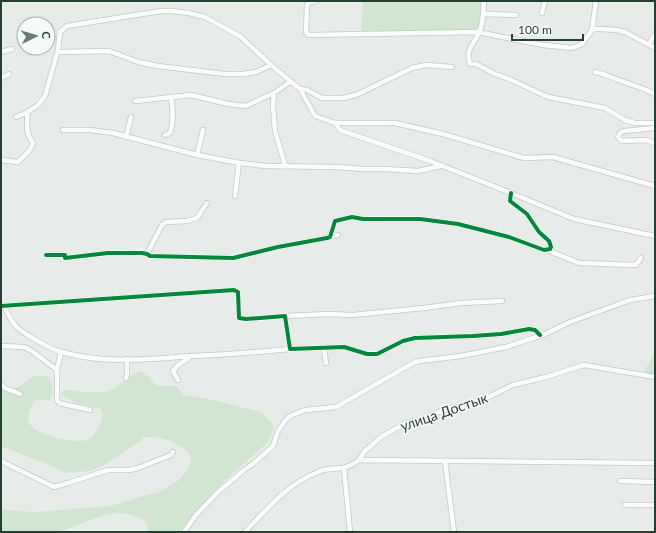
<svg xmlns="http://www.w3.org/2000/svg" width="656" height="533" font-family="Lato,sans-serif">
<rect width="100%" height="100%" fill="#e7ece9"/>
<g fill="#d2e4d2">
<path d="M 363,1 L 482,1 L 479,25 L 476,29 L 361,32 Z"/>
<path d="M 655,353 L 655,377 L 642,375 Z"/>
<path d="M 141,371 L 149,377 L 152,381 L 158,386 L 176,386 L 184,395 L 209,399 L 261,412 L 273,424 L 273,431 L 268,442 L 224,481 L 180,532 L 148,532 C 149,522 145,520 137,517 C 109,505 84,526 57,532 C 51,533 44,532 38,532 C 26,532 13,532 1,532 L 1,507 L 6,510 L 33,512 L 111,506 L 146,495 L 157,493 L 178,481 L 188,469 L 191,459 L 189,453 L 171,441 L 157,437 L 144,437 L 140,441 L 104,465 L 90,471 L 64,473 L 50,465 L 1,446 L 1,385 C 4,386 8,387 11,388 C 27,389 30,368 49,378 C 53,386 54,393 49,401 L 41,399 L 34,401 C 31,407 26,415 29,422 C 33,435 68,441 80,441 C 84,441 88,439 92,438 L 99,427 L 103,415 L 101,409 L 77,403 L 61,395 L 63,390 C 75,390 97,395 109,391 C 120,387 129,375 141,371 Z"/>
</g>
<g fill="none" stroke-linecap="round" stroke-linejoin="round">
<g stroke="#c4c9c6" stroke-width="6">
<g id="minor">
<path d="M 316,1 L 310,2 L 307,5 L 306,32 L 308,35 L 477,32 L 543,45 L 572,48 L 582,44 L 592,30 L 595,29 L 600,29 L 617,30 L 625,32 L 655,48"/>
<path d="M 484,1 C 483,11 484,23 479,32 C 474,45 465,48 470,64 L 476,64 L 495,74 L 509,79 L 548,97 L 605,108 L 625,120 L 635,123 L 655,123"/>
<path d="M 542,13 L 545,1"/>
<path d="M 483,14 L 516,15"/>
<path d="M 592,30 L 596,1"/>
<path d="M 649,44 L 655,34"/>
<path d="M 1,52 L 12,49"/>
<path d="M 58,52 L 109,51 L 138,62 L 158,66 L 225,74 L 243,74 L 256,72 L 271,65"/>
<path d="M 595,72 C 603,73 609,77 616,79 C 629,84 642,87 655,94"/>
<path d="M 1,78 L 9,74"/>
<path d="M 300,89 L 315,116 L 335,123 L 395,123 L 443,134 L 524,158 L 553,157 L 655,186"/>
<path d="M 135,101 L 191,95 L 228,104 L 246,106 L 274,93"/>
<path d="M 16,117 L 28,112 L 38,105 L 45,96 L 58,50 L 60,32 L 67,26 L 161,11 L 172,11 L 189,13 L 205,17 L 241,37 L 271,65 L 300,89 L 307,90 L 322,98 L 343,98 L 356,95 L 412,68 L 426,65 L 452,67"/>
<path d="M 335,123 L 340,130 L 430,161 L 511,193 L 574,219 L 655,236"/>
<path d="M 655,128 L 624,131 L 620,133 L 618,137 L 622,141 L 646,140 L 655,143"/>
<path d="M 63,130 L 90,130 L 113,133 L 197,155 L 240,163 L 266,166 L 337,167 L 362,169 L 385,169 L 418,171 L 441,166"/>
<path d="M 165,135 L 170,133 C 174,122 173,109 171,97"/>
<path d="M 126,137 L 131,117"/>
<path d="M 197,155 L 203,130"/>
<path d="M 1,160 L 18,162 L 29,151 L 33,144 L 32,141 C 25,134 28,122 27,112"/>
<path d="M 285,165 L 275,131 L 273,105 L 274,93 L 290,82"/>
<path d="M 235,196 L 239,163"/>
<path d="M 330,237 L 338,235"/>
<path d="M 547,250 L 579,263 L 636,265 L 641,258"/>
<path d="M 147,254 L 162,225 L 166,222 L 187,221 L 197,218 L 207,203"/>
<path d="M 46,255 L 65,255 L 65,258 L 108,253 L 142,253 L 147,254 L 150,256 L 233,258 L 278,247 L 327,238 L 330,237 L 335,221 L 352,217 L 363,219 L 420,219 L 458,224 L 509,237 L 544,250 L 550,249 L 551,247 L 549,241 L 539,232 L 527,214 L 510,201 L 511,193"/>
<path d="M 1,306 L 234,290 L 238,292 L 239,318 L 246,319 L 285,316 L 290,349 L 344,347 L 367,354 L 377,354 L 403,341 L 415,338 L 473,336 L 501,334 L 529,329 L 535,330 L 540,335"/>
<path d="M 5,306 C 7,313 11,320 15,325 C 21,333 52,350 62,352 C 99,363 140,360 178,357 C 215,355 253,353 290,349"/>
<path d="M 285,316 L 328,314 L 353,315 L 424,308 L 461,303 L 502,301"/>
<path d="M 1,346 L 24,347 L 32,351 L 57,370"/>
<path d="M 324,348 L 326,363"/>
<path d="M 61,352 L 57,370 L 57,400 L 59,403 L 90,410"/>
<path d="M 126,378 L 127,375 L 127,359"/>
<path d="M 178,380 L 173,371 L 178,365 L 189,358"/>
<path d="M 1,384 L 5,388 L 20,394"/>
<path d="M 359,460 L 365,451 L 381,437 L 404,424 L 425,418 L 446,409 L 474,404 L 513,385 L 546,377 L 584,365 L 655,377"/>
<path d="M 1,461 L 54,487 L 68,483 L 108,470 L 129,470 L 138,468 L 171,455 L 173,452"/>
<path d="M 445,461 L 454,532"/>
<path d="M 344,468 L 350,532"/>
<path d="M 620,481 L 655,482"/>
<path d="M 625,505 L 655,505"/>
<path d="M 184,532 L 196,515 L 218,492 L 244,470 L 254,463 L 273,446 L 278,431 L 285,421 L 290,416 L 305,410 L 336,407 L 413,363 L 419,361 L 461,356 L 506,347 L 545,334 L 570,322 L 630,300 L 655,296"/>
<path d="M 245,532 C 268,508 287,484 318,472 C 326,468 334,469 343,468 C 348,467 355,463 359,460 L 655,463"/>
</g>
</g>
<use href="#minor" stroke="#fbfcfc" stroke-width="4.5"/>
<g stroke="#f6faf7" stroke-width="6">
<g id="cycleway">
<path d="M 46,255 L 65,255 L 65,258 L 108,253 L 142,253 L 147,254 L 150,256 L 233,258 L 278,247 L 327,238 L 330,237 L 335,221 L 352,217 L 363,219 L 420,219 L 458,224 L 509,237 L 544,250 L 550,249 L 551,247 L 549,241 L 539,232 L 527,214 L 510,201 L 511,193"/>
<path d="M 1,306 L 234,290 L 238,292 L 239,318 L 246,319 L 285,316 L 290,349 L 344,347 L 367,354 L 377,354 L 403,341 L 415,338 L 473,336 L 501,334 L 529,329 L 535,330 L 540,335"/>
</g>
</g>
<use href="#cycleway" stroke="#00873e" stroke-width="4"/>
</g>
<g text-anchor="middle" stroke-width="3.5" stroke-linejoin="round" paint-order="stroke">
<g font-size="14" fill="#254030" stroke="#f6faf7">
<text transform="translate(444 412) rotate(-19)" y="5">улица Достык</text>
</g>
</g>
<rect width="656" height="533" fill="none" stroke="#254030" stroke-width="4"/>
<g transform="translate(36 36) rotate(85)"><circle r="19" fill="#f6faf7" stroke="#a2b0a7"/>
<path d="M0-3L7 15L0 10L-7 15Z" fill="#697c71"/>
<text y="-6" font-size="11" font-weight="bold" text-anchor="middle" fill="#254030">С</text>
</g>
<path d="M512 34v6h71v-6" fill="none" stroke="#254030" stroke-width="2"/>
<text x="518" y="34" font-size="12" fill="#254030" stroke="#f6faf7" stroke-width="3" paint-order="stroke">100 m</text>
</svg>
